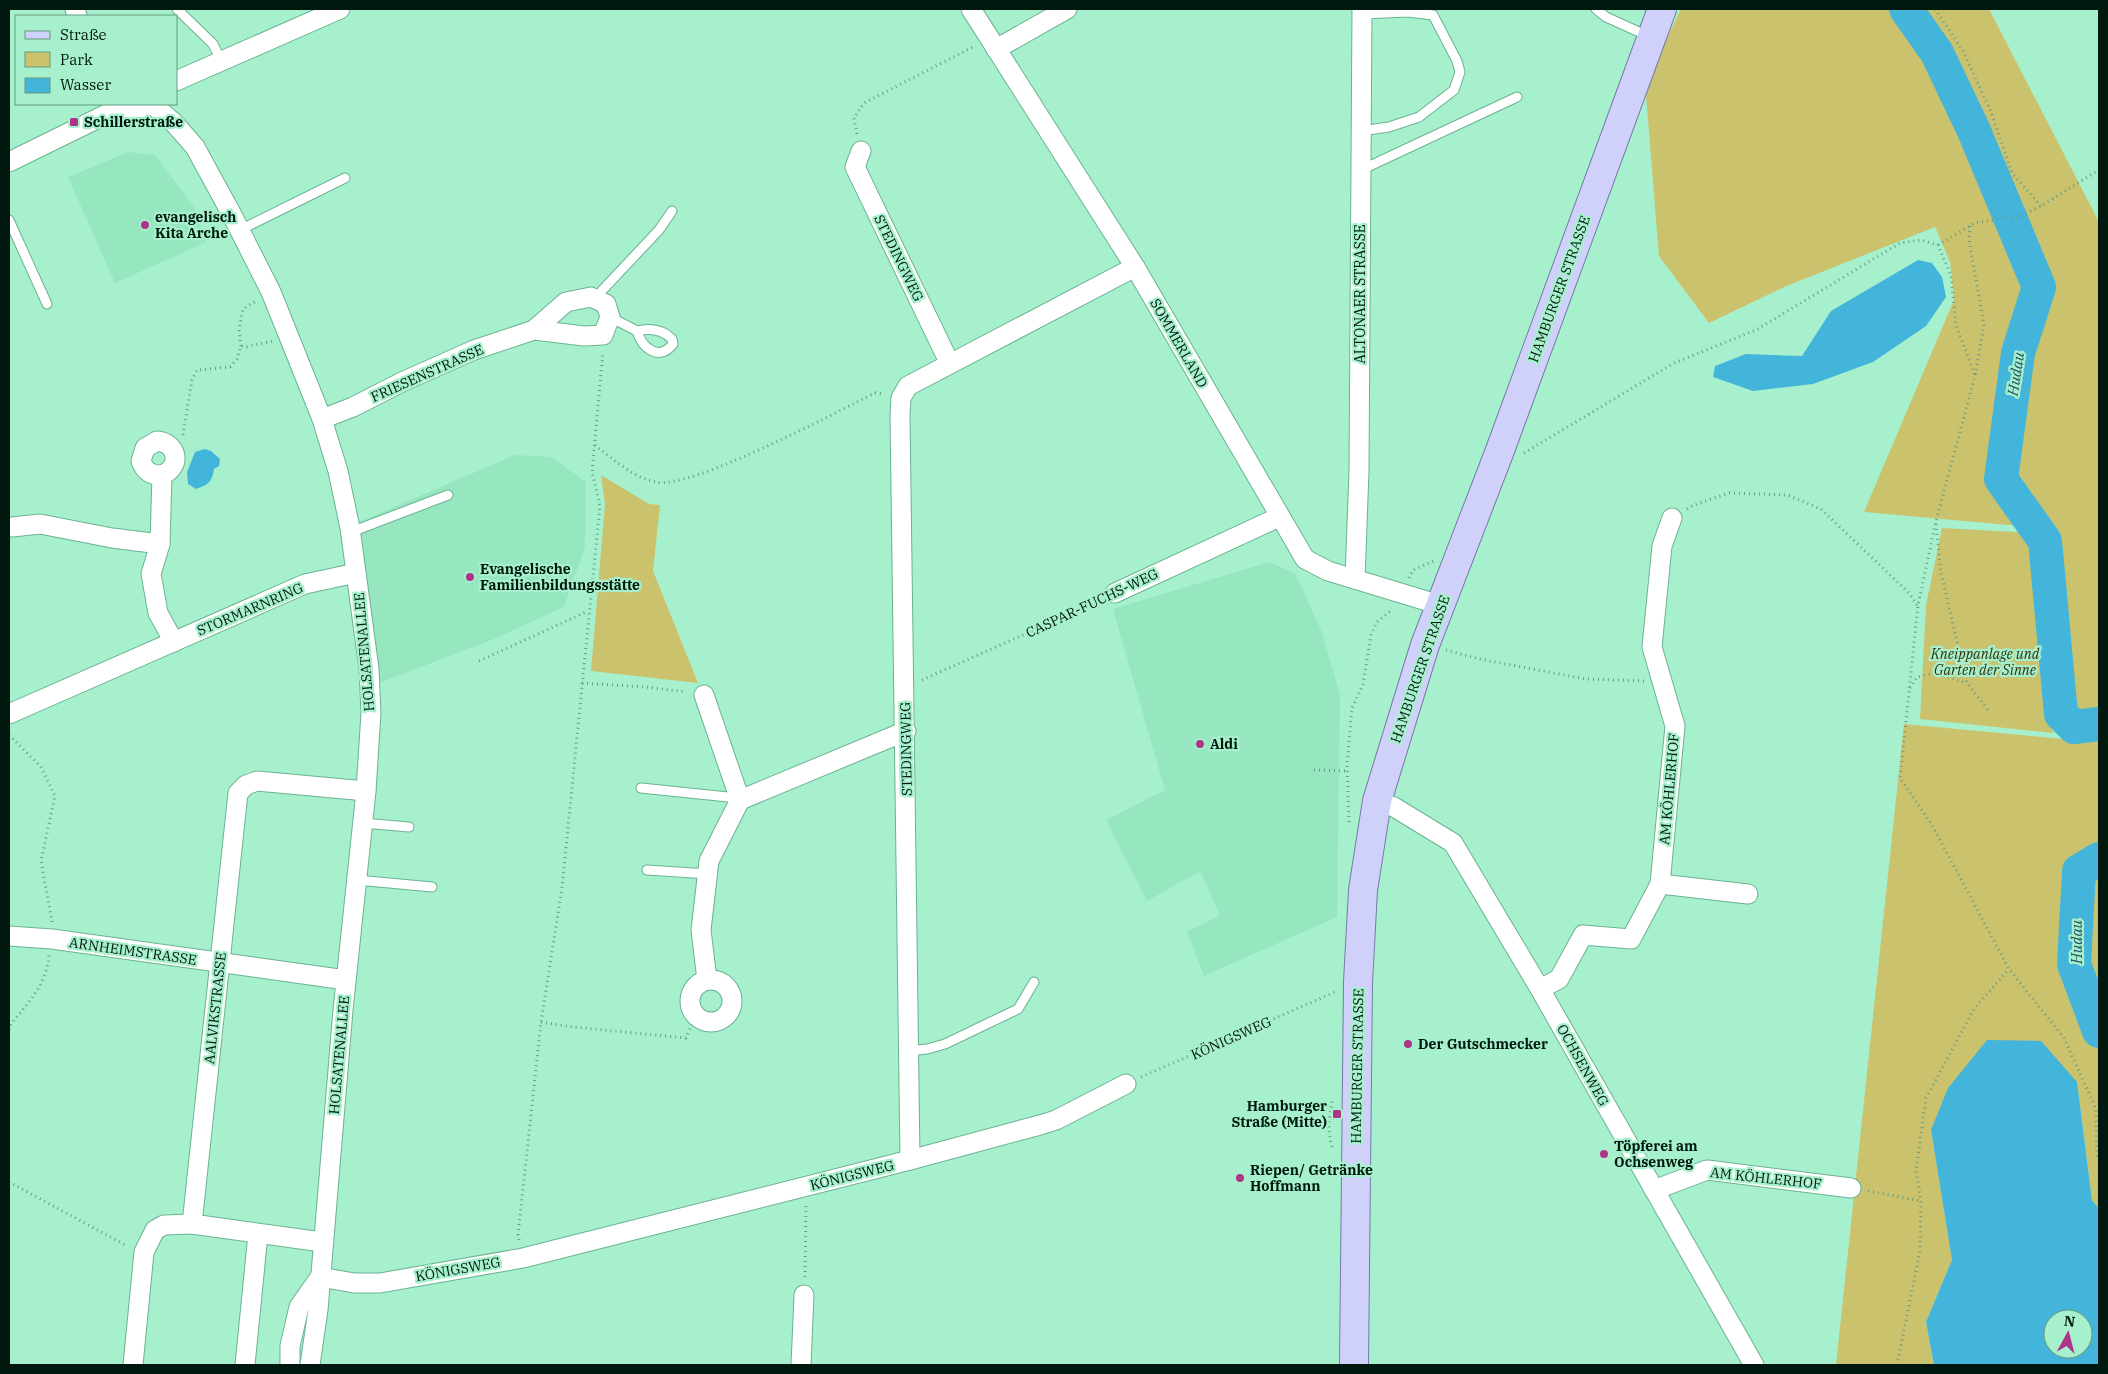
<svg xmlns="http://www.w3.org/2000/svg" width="2108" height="1374" font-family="'IBM Plex Serif',serif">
<rect width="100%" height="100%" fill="#a7f0cd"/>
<g fill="#96e7c0">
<path d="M 128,152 L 155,155 L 195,209 L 206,242 L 115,283 L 68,177 Z"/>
<path d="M 515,455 L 551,457 L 586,482 L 585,547 L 564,607 L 494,639 L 379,683 L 359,522 Z"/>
<path d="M 1269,562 L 1295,573 L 1321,630 L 1340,694 L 1337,917 L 1204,976 L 1187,932 L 1220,915 L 1200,871 L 1147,901 L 1106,820 L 1165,790 L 1113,609 Z"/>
</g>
<g fill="#cbc26e">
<path d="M 1681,9 L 1989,9 L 2099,222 L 2099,1209 L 2092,1200 L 2077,1082 L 1931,1130 L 1952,1260 L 1926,1322 L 1934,1365 L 1836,1365 L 1904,724 L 2073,740 L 2055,529 L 1864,512 L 1954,300 L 1950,262 L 1935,227 L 1784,287 L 1709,323 L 1659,256 L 1645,83 Z"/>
<path d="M 601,475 L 649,504 L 660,505 L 653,571 L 698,683 L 591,671 L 605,504 Z"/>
<path d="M 1942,528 L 2034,533 L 2053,733 L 1920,719 L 1926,605 Z"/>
</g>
<g fill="#44b5da" fill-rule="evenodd">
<path d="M 1918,260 L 1932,263 L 1942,277 L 1946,297 L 1926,326 L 1873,362 L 1813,384 L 1753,391 L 1713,377 L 1715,366 L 1746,354 L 1802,356 L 1831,311 Z"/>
<path d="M 205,449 L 211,451 L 220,459 L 219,466 L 214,469 C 212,482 208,485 196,489 L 188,484 L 187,472 L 195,452 Z"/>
<path d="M 1987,1040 L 2041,1041 L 2077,1082 L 2092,1200 L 2099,1209 L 2099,1365 L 1934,1365 L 1926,1322 L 1952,1260 L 1931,1130 L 1948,1088 ZM 2053,1319 L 2083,1319 L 2083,1349 L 2053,1349 Z"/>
</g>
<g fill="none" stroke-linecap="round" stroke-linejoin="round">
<g stroke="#44b5da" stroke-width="34">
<path d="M 1906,9 L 1937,53 L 1974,131 L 2039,287 L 2018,353 L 2001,479 L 2045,541 L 2061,714 L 2074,727 L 2099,724"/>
<path d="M 2099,859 L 2079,871 L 2074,964 L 2099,1031"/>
</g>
<g stroke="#6bb292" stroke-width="11">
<g id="lane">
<path d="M 177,9 L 213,44 L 221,61"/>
<path d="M 1596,9 L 1606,17 L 1648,36"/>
<path d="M 1361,131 L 1389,127 L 1419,117 L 1454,90 L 1460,72 L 1457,61 L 1433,15 L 1408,12 L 1362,14"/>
<path d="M 1361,170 L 1517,97"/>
<path d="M 9,220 L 47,304"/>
<path d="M 240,230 L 345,178"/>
<path d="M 595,298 L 659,230 L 672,211"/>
<path d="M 610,317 L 637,331 C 642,348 659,362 673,344 L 672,339 C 662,329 649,328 637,331"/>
<path d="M 351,532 L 448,495"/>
<path d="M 641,788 L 728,797 L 740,800"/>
<path d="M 363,823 L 409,827"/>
<path d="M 647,870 L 708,874"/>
<path d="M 357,880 L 432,887"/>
<path d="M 909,1051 L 927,1049 L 945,1044 L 1018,1009 L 1034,982"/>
</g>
</g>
<g stroke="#6bb292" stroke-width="21">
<g id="street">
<path d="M 75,9 L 77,16"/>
<path d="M 971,9 L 1135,267 L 1305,559 L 1328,571 L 1440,605"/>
<path d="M 996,49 L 1067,9"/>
<path d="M 176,81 L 340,9"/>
<path d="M 112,104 C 123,114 137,115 149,104"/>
<path d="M 152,104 L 174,123 L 195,147 L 231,213 L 271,292 L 322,419 L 338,471 L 350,528 L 369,669 L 371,713 L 366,791 L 343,1010 L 318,1310 L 310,1365"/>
<path d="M 861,151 L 855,167 L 950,364"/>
<path d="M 9,162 L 117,109"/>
<path d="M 322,419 L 353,407 L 402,382 L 474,350 L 534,330 L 584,336 L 603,335 L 610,317 L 606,304 L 591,297 L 566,302 L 534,330"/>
<path d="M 162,475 C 151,475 145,472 141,461 L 145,448 L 157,441 C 178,443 182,467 162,475 L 160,544 L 151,574 L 158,613 L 174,642"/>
<path d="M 12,527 L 40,524 L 112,538 L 160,544"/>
<path d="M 1355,579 L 1359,471 L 1362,9"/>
<path d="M 1115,593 L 1279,517"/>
<path d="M 704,695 L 740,800 L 906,731"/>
<path d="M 9,714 L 305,584 L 356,573"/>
<path d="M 1377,801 L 1394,807 L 1453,843 L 1540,989 L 1754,1365"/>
<path d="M 1660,884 L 1675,726 L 1652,647 L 1662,546 L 1672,518"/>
<path d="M 9,936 L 52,939 L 346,980"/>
<path d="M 707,980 L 701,930 L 709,861 L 740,800"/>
<circle cx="711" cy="1001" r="21"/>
<path d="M 1540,989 L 1559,979 L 1583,935 L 1631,939 L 1660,884 L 1748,894"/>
<path d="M 910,1160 L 900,415 L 901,398 L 908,386 L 1135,267"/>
<path d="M 1654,1190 L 1707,1170 L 1851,1188"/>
<path d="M 322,1242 L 192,1224 L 238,793 L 246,785 L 257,781 L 366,791"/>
<path d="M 320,1277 L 354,1283 L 380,1283 L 523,1258 L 910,1160 L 1040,1125 L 1056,1120 L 1126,1084"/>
<path d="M 133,1365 L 144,1252 L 155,1230 L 164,1225 L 192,1224"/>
<path d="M 245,1365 L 258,1234"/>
<path d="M 290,1365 L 290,1346 L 299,1307 L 320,1277"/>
<path d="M 801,1365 L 804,1295"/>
</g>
</g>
<g stroke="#737ca4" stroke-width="30">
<path id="primary" d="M 1354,1365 L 1358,982 L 1363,890 L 1377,801 L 1425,645 L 1499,453 L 1662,9"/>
</g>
<g stroke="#679d84" stroke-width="3" stroke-dasharray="1 4" stroke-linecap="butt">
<path d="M 1935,9 L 1963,51 L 1991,112 L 2012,173 L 2041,206"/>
<path d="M 857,134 L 854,118 L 864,103 L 975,46"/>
<path d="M 1970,226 L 1969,240 L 1984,325 L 1975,376 L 1936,521 L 1918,605 L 1900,778 L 1932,825 L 2009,969 L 2064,1038 L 2096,1109 L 2097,1155 L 2099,1160"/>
<path d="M 1938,245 L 1975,223 L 2021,216 L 2041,206 L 2099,170"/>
<path d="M 241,346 L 239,330 L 243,309 L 256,301"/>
<path d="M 183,435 L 192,380 L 197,370 L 230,367 L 237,359 L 241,346 L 245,347 L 273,341"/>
<path d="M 595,445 C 614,460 632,477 656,482 C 691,490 836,412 875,393 L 883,394"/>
<path d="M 1524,453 L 1674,363 L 1756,330 L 1900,243 L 1921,240 L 1938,245 L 1951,276 L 1956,325 L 1975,375"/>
<path d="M 1687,509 L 1694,505 L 1729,493 L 1787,495 L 1821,509 L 1909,593 L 1917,605"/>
<path d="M 1936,524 L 1941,573 L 1967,683 L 1988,710"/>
<path d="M 1409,578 L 1413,570 L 1434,561"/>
<path d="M 1446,650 L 1479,659 L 1586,679 L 1644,681"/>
<path d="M 479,661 L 588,611"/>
<path d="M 922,680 L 1099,601"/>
<path d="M 582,683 L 645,687 L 686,692"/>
<path d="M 1910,688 L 1917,677 L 1936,673 L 1966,683"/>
<path d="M 9,735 L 41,767 L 55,796 L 41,861 L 52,922"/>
<path d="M 1314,770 L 1347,771"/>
<path d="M 1349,822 L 1347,765 L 1352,708 L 1363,684 L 1371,635 L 1377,622 L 1392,610"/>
<path d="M 541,1022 L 573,1027 L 686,1038 L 696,1015"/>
<path d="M 9,1030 L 11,1024 C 28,1003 47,984 49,955"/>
<path d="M 1141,1077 L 1335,992"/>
<path d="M 1332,1147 C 1327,1130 1329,1116 1333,1099"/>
<path d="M 9,1182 L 127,1246"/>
<path d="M 1868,1191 L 1921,1201"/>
<path d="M 519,1240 L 518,1235 L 541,1022 L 562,888 L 600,506 L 592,472 L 603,352"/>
<path d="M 805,1277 L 806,1206"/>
<path d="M 1897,1365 L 1920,1251 L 1921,1201 L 1916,1171 L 1926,1098 L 1974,1009 L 2009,969"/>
</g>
<use href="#lane" stroke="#fff" stroke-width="9"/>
<use href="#street" stroke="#fff" stroke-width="19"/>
<use href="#primary" stroke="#d0d1fa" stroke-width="28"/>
</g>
<g fill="#ae3487" stroke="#a7f0cd" stroke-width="2">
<rect x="69" y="117" width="10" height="10" rx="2.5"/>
<circle cx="145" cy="225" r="5"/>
<circle cx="470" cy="577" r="5"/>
<circle cx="1200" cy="744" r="5"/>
<circle cx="1408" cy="1044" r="5"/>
<rect x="1332" y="1109" width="10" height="10" rx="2.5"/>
<circle cx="1604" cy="1154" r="5"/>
<circle cx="1240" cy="1178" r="5"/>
</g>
<g text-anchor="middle" stroke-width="4.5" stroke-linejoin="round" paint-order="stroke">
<g font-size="14" font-weight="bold" fill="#00180d" stroke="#a7f0cd" text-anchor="start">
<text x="84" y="127">Schillerstraße</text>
<text x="155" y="222">evangelisch<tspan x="155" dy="16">Kita Arche</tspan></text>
<text x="480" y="574">Evangelische<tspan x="480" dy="16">Familienbildungsstätte</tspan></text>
<text x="1210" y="749">Aldi</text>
<text x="1418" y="1049">Der Gutschmecker</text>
<text x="1327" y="1111" text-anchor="end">Hamburger<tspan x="1327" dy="16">Straße (Mitte)</tspan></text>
<text x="1614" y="1151">Töpferei am<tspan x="1614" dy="16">Ochsenweg</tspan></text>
<text x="1250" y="1175">Riepen/ Getränke<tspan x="1250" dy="16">Hoffmann</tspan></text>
</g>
<g font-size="14" fill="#00180d" stroke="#a7f0cd">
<text transform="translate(899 258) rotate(64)" y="5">STEDINGWEG</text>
<text transform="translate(1559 289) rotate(-70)" y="5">HAMBURGER STRASSE</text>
<text transform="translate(1360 294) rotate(-90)" y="5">ALTONAER STRASSE</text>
<text transform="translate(1179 343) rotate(60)" y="5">SOMMERLAND</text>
<text transform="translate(427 373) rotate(-24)" y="5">FRIESENSTRASSE</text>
<text transform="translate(1092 603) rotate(-25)" y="5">CASPAR-FUCHS-WEG</text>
<text transform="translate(250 609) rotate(-23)" y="5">STORMARNRING</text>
<text transform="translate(364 652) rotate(-95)" y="5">HOLSATENALLEE</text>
<text transform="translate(1420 669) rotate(-71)" y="5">HAMBURGER STRASSE</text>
<text transform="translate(906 749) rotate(-91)" y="5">STEDINGWEG</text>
<text transform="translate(1669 789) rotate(-85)" y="5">AM KÖHLERHOF</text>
<text transform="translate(133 951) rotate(8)" y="5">ARNHEIMSTRASSE</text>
<text transform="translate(215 1008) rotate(-84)" y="5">AALVIKSTRASSE</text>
<text transform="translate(1231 1038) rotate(-24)" y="5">KÖNIGSWEG</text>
<text transform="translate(339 1055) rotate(-85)" y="5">HOLSATENALLEE</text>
<text transform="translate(1583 1065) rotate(61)" y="5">OCHSENWEG</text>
<text transform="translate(1357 1066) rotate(-89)" y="5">HAMBURGER STRASSE</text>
<text transform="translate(852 1175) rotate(-14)" y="5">KÖNIGSWEG</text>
<text transform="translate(1766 1178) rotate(6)" y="5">AM KÖHLERHOF</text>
<text transform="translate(458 1269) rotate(-10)" y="5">KÖNIGSWEG</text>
</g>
<g font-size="14" font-style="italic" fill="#36320a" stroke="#a7f0cd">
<text x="1985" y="659">Kneippanlage und<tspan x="1985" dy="16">Garten der Sinne</tspan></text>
</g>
<g font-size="15" font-style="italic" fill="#215060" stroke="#a7f0cd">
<text transform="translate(2016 374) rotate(-81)" y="5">Hudau</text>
<text transform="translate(2077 942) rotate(-90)" y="5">Hudau</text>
</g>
</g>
<rect width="2108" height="1374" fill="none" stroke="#00180d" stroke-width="20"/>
<rect x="15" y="15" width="162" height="90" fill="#a7f0cd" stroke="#649a80"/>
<rect x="25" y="31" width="25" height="8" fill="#d0d1fa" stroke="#649a80"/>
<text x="60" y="40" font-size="15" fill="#00180d">Straße</text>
<rect x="25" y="52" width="25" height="15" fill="#cbc26e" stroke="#649a80"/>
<text x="60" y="65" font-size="15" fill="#00180d">Park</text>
<rect x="25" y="78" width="25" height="15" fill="#44b5da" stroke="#649a80"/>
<text x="60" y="90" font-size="15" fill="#00180d">Wasser</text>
<g transform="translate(2068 1334) rotate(7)"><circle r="24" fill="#a7f0cd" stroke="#649a80"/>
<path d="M0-4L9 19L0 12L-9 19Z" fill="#ae3487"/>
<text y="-8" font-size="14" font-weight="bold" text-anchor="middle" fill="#00180d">N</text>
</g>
</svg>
